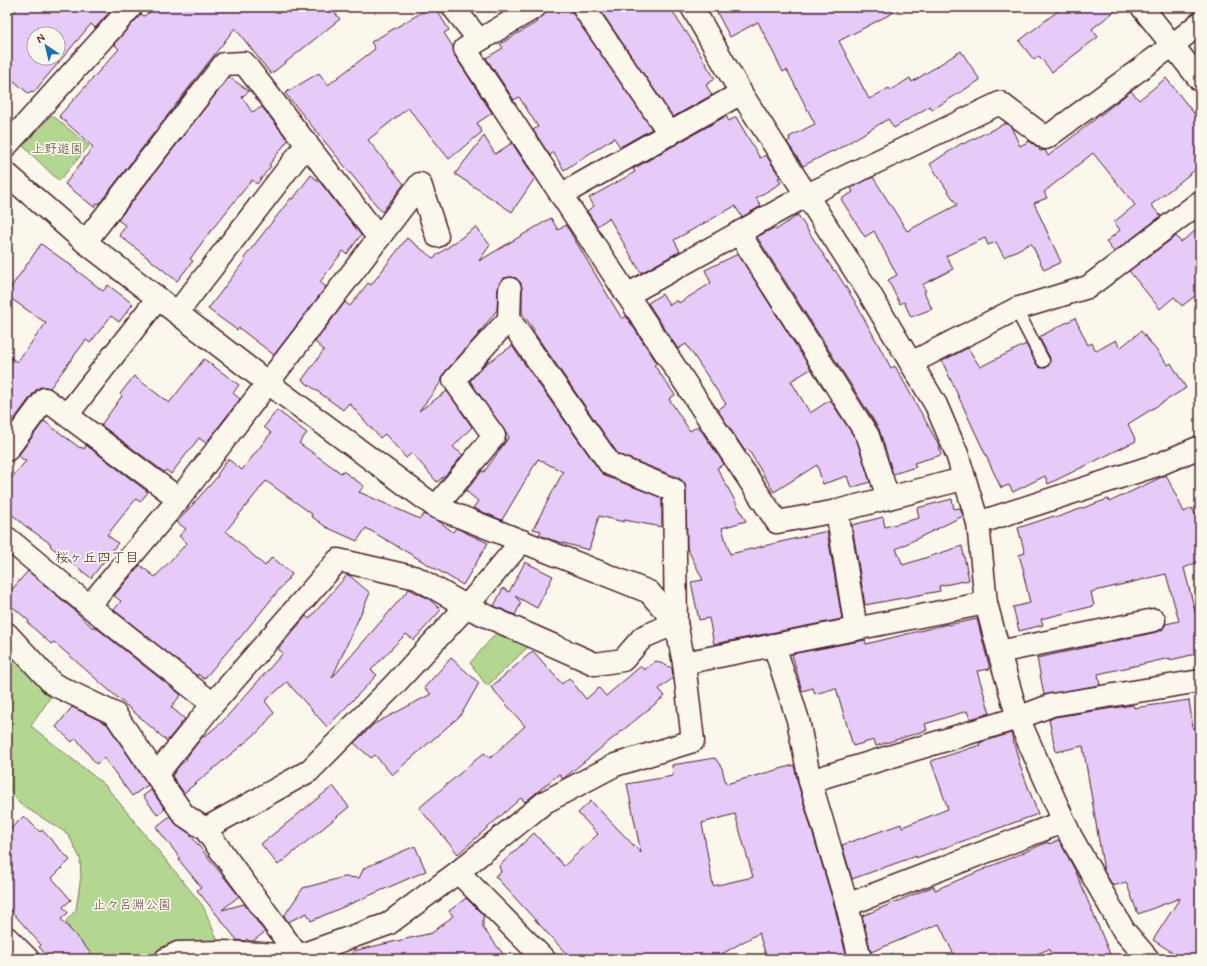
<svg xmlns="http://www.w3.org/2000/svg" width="1207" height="966" font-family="Mynerve,'Klee One',sans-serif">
<rect width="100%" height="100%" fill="#fbf7ec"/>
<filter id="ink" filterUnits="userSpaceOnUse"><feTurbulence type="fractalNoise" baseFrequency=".025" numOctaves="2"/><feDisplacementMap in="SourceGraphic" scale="8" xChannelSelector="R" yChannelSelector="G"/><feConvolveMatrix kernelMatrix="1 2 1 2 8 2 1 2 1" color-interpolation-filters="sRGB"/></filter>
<g filter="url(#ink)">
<g fill="#b3d690" stroke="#7e7a5e">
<path d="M 52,115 L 89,146 L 59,181 L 23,146 Z"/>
<path d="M 498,631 L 529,646 L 487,686 L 470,663 Z"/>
<path d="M 7,646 L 17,655 L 50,698 L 31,726 L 105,785 L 203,906 L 220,946 L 179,947 L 155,959 L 90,959 L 73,936 L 66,921 L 76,910 L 81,876 L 80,858 L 68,834 L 20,804 L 7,787 Z"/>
</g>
<g fill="#e6caf8" stroke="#4a1f2b" fill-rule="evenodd">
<path d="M 19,7 L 114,7 L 95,28 L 91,24 L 33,93 L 31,91 L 29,94 L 7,75 L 7,19 ZM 34,34 L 58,34 L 58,58 L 34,58 Z"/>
<path d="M 157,7 L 330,7 L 340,19 L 271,74 L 235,28 L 99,204 L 97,203 L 94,207 L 65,184 L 93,147 L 59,116 L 119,49 L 114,44 L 141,14 L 144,16 Z"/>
<path d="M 431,7 L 435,7 L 449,30 L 444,33 L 453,47 L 455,56 L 492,113 L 477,123 L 482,132 L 449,159 L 408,108 L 368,140 L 404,184 L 382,212 L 285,93 L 319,73 L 328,85 L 375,49 L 371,42 Z"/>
<path d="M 547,7 L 571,7 L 573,14 L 652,129 L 620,147 L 614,138 L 564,170 L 553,152 L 550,156 L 533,130 L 538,127 L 519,97 L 514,100 L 486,58 L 503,48 L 500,44 L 537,22 L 536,21 L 546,13 Z"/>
<path d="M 598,7 L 670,7 L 685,32 L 686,31 L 715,79 L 706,85 L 712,95 L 673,117 Z"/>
<path d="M 714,7 L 904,7 L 839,41 L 869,99 L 889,88 L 891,90 L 910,78 L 912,82 L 961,51 L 980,80 L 932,110 L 930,106 L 894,128 L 888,119 L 833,152 L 832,151 L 803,166 L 787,142 L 790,140 L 789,137 L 815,124 L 787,70 L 783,72 L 758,22 L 730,37 Z"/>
<path d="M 1063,7 L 1120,7 L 1092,29 L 1098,37 L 1052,72 L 1039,56 L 1034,60 L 1019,41 Z"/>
<path d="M 229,77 L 249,91 L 242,97 L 252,112 L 262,107 L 288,140 L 269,165 L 271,166 L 257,184 L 252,180 L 209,233 L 190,259 L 193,261 L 177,281 L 119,235 L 126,226 L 118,220 Z"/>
<path d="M 1166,78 L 1200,121 L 1200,166 L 1151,205 L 1161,216 L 1114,252 L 1106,242 L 1120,230 L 1114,222 L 1135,205 L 1093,153 L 1044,192 L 1047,198 L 1034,203 L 1061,262 L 1044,270 L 1031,243 L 1004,257 L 996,242 L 988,245 L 985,238 L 946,256 L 953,269 L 922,285 L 926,291 L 924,292 L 932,309 L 911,317 L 904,302 L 900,304 L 888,280 L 897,275 L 874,231 L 865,237 L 841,199 L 853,192 L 851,188 L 873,177 L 907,231 L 957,205 L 930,164 L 962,143 L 963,144 L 1006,123 L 1011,127 L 1020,146 L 1029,141 L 1039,148 L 1040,151 L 1045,150 L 1048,156 L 1131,91 L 1139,100 Z"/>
<path d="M 726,116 L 729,121 L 736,117 L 760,158 L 766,155 L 780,177 L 778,178 L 781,183 L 756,198 L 761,206 L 742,217 L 735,206 L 674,240 L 680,251 L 641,273 L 609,218 L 597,226 L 587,211 L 594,206 L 589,198 L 635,172 L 633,169 Z"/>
<path d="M 484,136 L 495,154 L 512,143 L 535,178 L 512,212 L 455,174 Z"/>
<path d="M 311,175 L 320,182 L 361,235 L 347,254 L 343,251 L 320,282 L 326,287 L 274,355 L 239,328 L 237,330 L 208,309 L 245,260 L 244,258 L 291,198 L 293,199 Z"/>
<path d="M 798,215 L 834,271 L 835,270 L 854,300 L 891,368 L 895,366 L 939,445 L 941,455 L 914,463 L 916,467 L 893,474 L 879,429 L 757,237 L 774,228 L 776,230 Z"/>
<path d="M 551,218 L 558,230 L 566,225 L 622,319 L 626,316 L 657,363 L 654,365 L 675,395 L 669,399 L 690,431 L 698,426 L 724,464 L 717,468 L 746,521 L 722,528 L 730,554 L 827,531 L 842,619 L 714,644 L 709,618 L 699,620 L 691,582 L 703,580 L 687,548 L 686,490 L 685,483 L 679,478 L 618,454 L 533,331 L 534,330 L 522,313 L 522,289 L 521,283 L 516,278 L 511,277 L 504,278 L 500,282 L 498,289 L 497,310 L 476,337 L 445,372 L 442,376 L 442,381 L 419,411 L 447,391 L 472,427 L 453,447 L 463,455 L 446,475 L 437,482 L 412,453 L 406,458 L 385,434 L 380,438 L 349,403 L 343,410 L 302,380 L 324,350 L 315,342 L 345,302 L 350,306 L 368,283 L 371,285 L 407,238 L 433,258 L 476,227 L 490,245 L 479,261 Z"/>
<path d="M 1200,227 L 1200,292 L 1182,306 L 1174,297 L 1160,309 L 1129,271 L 1176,236 L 1181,242 Z"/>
<path d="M 41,244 L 72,266 L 71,266 L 103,291 L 108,285 L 133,304 L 119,322 L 111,316 L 90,343 L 86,340 L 50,388 L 46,387 L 40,387 L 35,391 L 7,429 L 7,355 L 17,362 L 46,323 L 7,296 L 7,293 Z"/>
<path d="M 738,254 L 811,369 L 791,381 L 810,413 L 830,400 L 857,441 L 870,482 L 851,488 L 847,476 L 823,484 L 817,465 L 774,492 L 748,449 L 745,451 L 719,412 L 719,409 L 726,404 L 686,344 L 678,349 L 648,303 L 662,294 L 670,305 L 677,300 L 679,303 L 711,283 L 705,270 Z"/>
<path d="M 1075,318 L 1088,345 L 1092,343 L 1096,351 L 1116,340 L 1120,348 L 1141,331 L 1168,365 L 1171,363 L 1186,388 L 1128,424 L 1136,441 L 1048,484 L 1045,476 L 1013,492 L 1009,485 L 1001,488 L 942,361 L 968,348 L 980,367 L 1026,344 L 1037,365 L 1039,367 L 1046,368 L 1049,365 L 1050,358 L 1039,337 Z"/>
<path d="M 512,346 L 600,471 L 605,476 L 662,498 L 662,527 L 624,520 L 624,522 L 599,516 L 589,550 L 552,540 L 539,535 L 541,531 L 533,529 L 563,472 L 538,459 L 502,520 L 473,508 L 478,501 L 466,491 L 482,471 L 484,472 L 509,437 L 470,381 L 484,365 Z"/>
<path d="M 204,359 L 239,385 L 233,393 L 240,399 L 206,443 L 199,438 L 171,474 L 166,470 L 164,472 L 101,425 L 122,396 L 120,394 L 134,376 L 169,403 Z"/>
<path d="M 277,410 L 307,433 L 299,443 L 341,473 L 343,471 L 364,486 L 359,492 L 420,519 L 424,514 L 440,522 L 453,532 L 456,528 L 488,543 L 463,585 L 366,528 L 357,541 L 326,527 L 311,516 L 312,514 L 266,481 L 226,531 L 265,566 L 272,557 L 292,574 L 239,639 L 238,639 L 204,679 L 198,674 L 197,676 L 114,610 L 121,601 L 114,596 L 140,565 L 155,577 L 187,543 L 179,536 L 186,529 L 177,522 L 218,476 L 217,475 L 228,459 L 242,470 L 271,433 L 264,427 Z"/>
<path d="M 44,421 L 80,448 L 81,447 L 84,449 L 86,445 L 148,492 L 140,502 L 136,499 L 107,535 L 118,543 L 91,578 L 50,546 L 51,544 L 24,525 L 7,510 L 7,483 L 26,461 L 18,456 Z"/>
<path d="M 1166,475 L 1184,512 L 1192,508 L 1200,523 L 1200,561 L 1184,568 L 1197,619 L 1200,618 L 1200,653 L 1170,660 L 1170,658 L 1098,674 L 1100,685 L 1044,695 L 1037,658 L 1157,632 L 1162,630 L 1166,624 L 1179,621 L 1166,574 L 1091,592 L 1094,606 L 1041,619 L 1043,625 L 1019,631 L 1013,607 L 1030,603 L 1023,572 L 1024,572 L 1019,555 L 1025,553 L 1018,528 L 1054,516 L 1055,518 L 1108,499 L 1109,502 Z"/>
<path d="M 952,499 L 954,509 L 960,508 L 963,516 L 896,549 L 903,565 L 962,546 L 969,580 L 939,586 L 940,591 L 865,605 L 852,525 L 883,517 L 885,527 L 919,518 L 917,508 Z"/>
<path d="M 525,562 L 553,576 L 537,608 L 515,596 L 521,603 L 515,615 L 494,606 L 503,588 L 509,592 Z"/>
<path d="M 28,571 L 74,610 L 93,628 L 94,626 L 99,630 L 181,695 L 171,707 L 185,719 L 167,741 L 54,642 L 51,644 L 28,623 L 29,621 L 7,602 L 7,595 Z"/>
<path d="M 347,575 L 350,576 L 370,593 L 332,678 L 409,589 L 429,599 L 441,610 L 414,640 L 406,634 L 395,645 L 371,670 L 377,675 L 327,727 L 287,682 L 265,701 L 274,713 L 259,731 L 184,793 L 172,776 L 179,766 L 187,759 L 186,758 L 203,736 L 204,737 L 222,722 L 283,653 L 278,649 L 306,616 L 309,619 Z"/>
<path d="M 977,619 L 990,669 L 977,671 L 990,713 L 970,719 L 967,711 L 925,724 L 927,730 L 876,746 L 874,740 L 853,746 L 836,688 L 815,694 L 813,688 L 802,691 L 792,654 L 865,640 L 866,644 L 948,624 L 948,625 Z"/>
<path d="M 533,651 L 562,684 L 569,678 L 586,699 L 599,688 L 606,696 L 641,666 L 644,670 L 656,661 L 672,668 L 673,678 L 659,689 L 665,696 L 564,778 L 563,779 L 559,774 L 525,802 L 521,798 L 458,854 L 419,808 L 484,753 L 490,758 L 525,726 L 491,687 Z"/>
<path d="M 451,658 L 479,683 L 461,715 L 392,775 L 375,755 L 371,758 L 354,743 L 374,724 L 431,694 L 424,688 Z"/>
<path d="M 1189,700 L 1193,728 L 1197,727 L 1200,749 L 1200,959 L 1183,959 L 1153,940 L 1180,898 L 1138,914 L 1126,882 L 1113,886 L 1104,871 L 1083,746 L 1056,752 L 1049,720 L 1055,717 L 1133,705 L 1134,708 Z"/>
<path d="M 72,707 L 107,724 L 148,785 L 132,796 L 104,758 L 96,764 L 76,738 L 72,742 L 56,727 Z"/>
<path d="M 1011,733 L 1020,765 L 1038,814 L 916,858 L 916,856 L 852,879 L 842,845 L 901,824 L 902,827 L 948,809 L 931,761 L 980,745 L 979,743 Z"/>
<path d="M 715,758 L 722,768 L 726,784 L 794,765 L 798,784 L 835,908 L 847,959 L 767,959 L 759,933 L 713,959 L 571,959 L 495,876 L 501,872 L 499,866 L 534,833 L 564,866 L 598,834 L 578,813 L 591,801 L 641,853 L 627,784 L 673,776 L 672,765 ZM 735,814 L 753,877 L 713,886 L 702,823 Z"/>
<path d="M 333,786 L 349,807 L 278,865 L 261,844 Z"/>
<path d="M 151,790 L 165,809 L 158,815 L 143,796 Z"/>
<path d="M 24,816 L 40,832 L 42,830 L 70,860 L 52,878 L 71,900 L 63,907 L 68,913 L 61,919 L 96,959 L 50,959 L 39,947 L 41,945 L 7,906 L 7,832 Z"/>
<path d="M 170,816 L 177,825 L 192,835 L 191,836 L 239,896 L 222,910 L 244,904 L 265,932 L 253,941 L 249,941 L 247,939 L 245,941 L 237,940 L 197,890 L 201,887 L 179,860 L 180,858 L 156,827 Z"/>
<path d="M 1059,840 L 1075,870 L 1112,959 L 1053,959 L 1049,949 L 1025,959 L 956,959 L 939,924 L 871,952 L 862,916 L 934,886 L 935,890 L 1048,842 L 1049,844 Z"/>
<path d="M 415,846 L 426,871 L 311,921 L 307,913 L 288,922 L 284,916 L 303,888 L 344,877 L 359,878 L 364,868 Z"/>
<path d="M 466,898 L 483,915 L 483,928 L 507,959 L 354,959 L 353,951 L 432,933 L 453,916 L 449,911 Z"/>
</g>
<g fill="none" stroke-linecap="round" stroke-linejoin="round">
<g stroke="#4a1f2b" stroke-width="15">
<path id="lane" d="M 1016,309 L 1043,361"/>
</g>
<g stroke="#4a1f2b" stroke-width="25">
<g id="street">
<path d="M 453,7 L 479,40"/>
<path d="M 535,7 L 465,49 L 777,522 L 837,511 L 963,479"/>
<path d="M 583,7 L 670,134"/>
<path d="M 692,7 L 741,93 L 868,291 L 936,405 L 957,454 L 978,523 L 986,603 L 999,652 L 1018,718 L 1071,837 L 1124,931 L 1148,959"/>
<path d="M 1142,7 L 1200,80"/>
<path d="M 7,145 L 131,7"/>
<path d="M 561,195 L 741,93"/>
<path d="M 739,233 L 868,436 L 888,498"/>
<path d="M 85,242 L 224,64 L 244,63 L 379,238"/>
<path d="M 627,295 L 807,195 L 1000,103 L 1046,138 L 1173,45 L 1200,23"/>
<path d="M 177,313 L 307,144"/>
<path d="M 911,363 L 1016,309 L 1088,287 L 1200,202"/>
<path d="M 67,415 L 158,298"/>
<path d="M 7,450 L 45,399 L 179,499"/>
<path d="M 436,507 L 494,436 L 454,380 L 509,319 L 510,289"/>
<path d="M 837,511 L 856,629"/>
<path d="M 978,523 L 1160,464 L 1200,447"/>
<path d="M 7,538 L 89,606 L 213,704"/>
<path d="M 89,606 L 179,499 L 420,184 L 437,236"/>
<path d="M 7,634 L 53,684 L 115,714 L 156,775"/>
<path d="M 774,645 L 798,720 L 810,781 L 847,905 L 860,959"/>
<path d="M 999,652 L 1154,620"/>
<path d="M 684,663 L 986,603"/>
<path d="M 810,781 L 1018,718 L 1052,705 L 1200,681"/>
<path d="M 205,829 L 309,771 L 393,686 L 467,606 L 522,541"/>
<path d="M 458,872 L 544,959"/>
<path d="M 847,905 L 1063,822"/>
<path d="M 7,938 L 28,959"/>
<path d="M 166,959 L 178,953 L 223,952 L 298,956 L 388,924 L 458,872 L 545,802 L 615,765 L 693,741 L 684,663 L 676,623 L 649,592 L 436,507 L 268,383"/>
<path d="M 300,959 L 205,829 L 184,815 L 156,775 L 213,704 L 338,560 L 417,578 L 471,609 L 595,664 L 623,660 L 643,637 L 676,623 L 674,490 L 610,464 L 509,319"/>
</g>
</g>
<g stroke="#4a1f2b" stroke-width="25">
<path id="secondary" d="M 7,174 L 85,242 L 268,383"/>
</g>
<use href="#lane" stroke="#fbf7ec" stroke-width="12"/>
<use href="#street" stroke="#fbf7ec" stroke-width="22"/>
<use href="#secondary" stroke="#fbf7ec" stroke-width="22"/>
</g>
</g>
<g text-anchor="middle" stroke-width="3.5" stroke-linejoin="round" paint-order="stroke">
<g font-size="13" fill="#644d44" stroke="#fbf7ec">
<text x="57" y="153">上野遊園</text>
<text x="132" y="909">止々呂淵公園</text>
</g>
<g font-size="14" fill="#4a1f2b" stroke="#fbf7ec">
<text x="97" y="562">桜ヶ丘四丁目</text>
</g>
</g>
<rect width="1207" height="966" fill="none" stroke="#fbf7ec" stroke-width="24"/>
<rect x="12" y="12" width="1183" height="942" fill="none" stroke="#4a1f2b" stroke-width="1.5" filter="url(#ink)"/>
<g transform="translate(46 46) rotate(325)"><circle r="19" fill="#fbf7ec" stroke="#b4a19f"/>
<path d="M0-3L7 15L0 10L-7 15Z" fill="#1f6fb2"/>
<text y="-6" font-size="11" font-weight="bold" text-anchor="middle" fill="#4a1f2b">N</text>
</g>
</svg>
